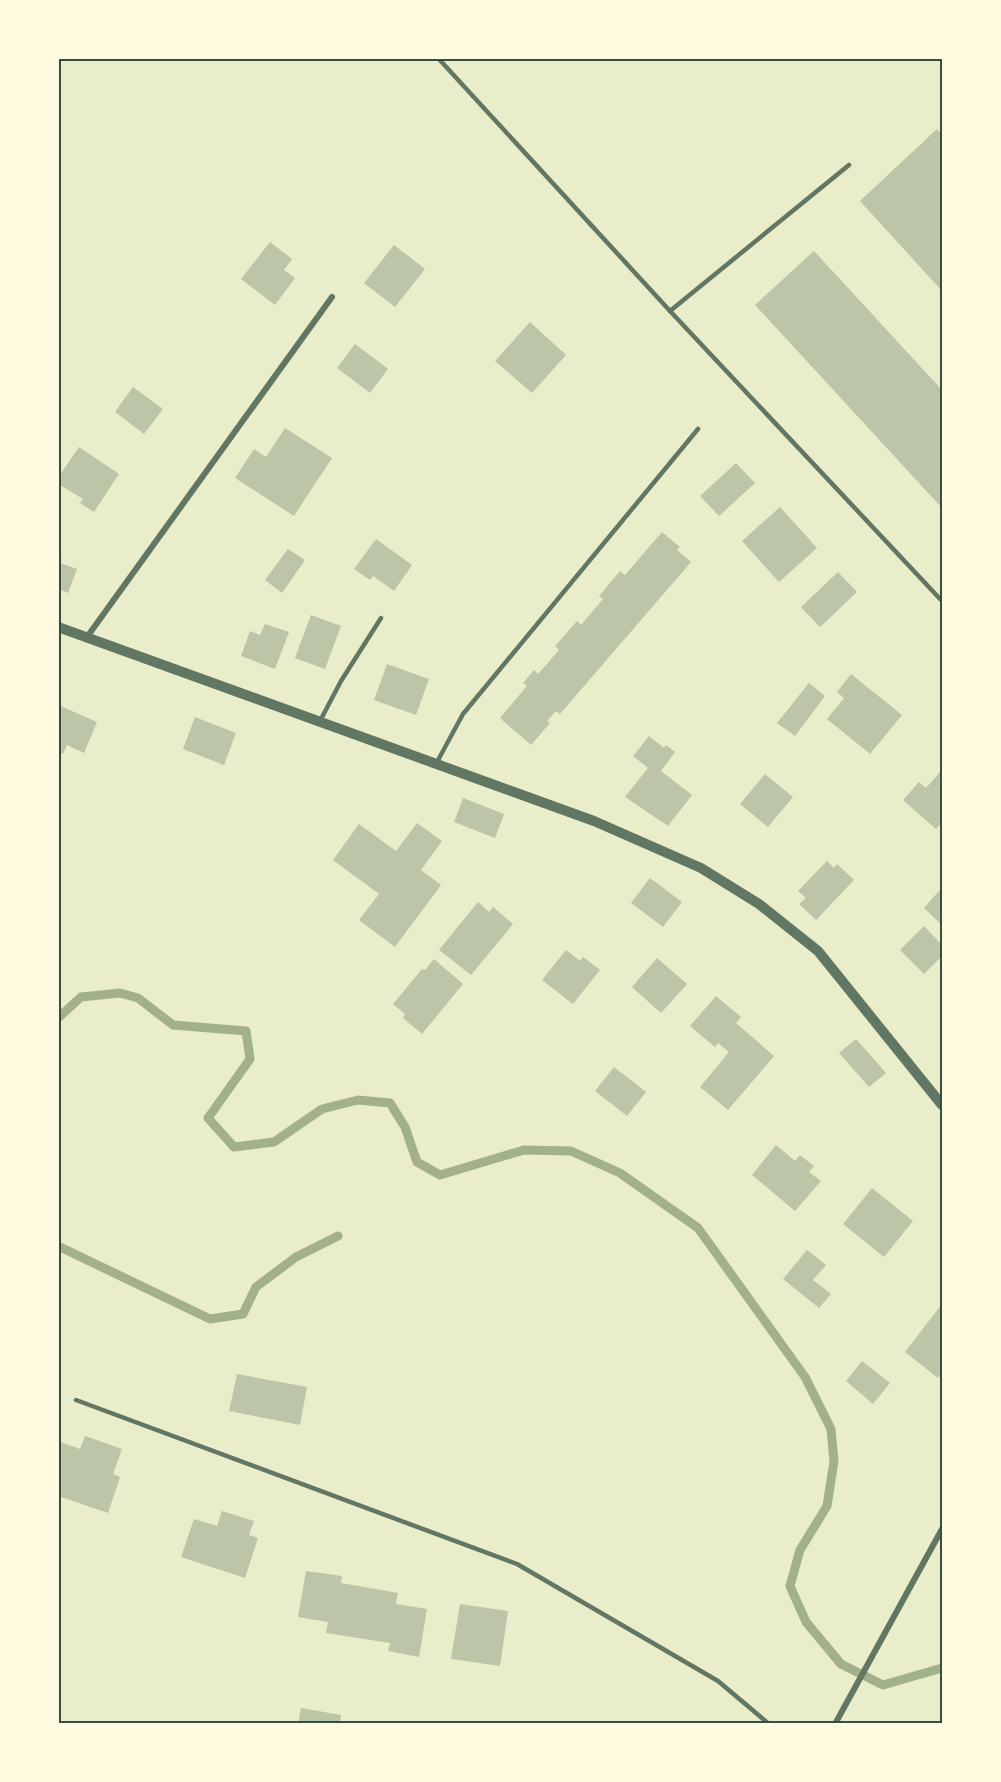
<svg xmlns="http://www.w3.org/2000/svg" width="1001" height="1782" font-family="Commissioner,sans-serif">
<rect width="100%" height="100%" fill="#e9edc9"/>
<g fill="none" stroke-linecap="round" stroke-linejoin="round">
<g stroke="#a3b18a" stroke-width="9">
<path d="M 58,1018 L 81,997 L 120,993 L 138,998 L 173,1025 L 246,1031 L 250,1059 L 208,1118 L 234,1147 L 274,1142 L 322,1109 L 358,1100 L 390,1103 L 405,1127 L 417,1162 L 440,1175 L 524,1150 L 571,1151 L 620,1173 L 698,1228 L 805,1377 L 831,1429 L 834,1461 L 827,1506 L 800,1550 L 790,1586 L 806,1622 L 841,1664 L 883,1685 L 942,1668"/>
<path d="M 58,1246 L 210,1319 L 243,1314 L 256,1287 L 296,1257 L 338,1236"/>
</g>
</g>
<g fill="#bcc5a7">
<path d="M 937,129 L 942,135 L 942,291 L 860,201 Z"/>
<path d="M 270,242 L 292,259 L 284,270 L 295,278 L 275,305 L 241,279 Z"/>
<path d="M 394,245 L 425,269 L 395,307 L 364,283 Z"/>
<path d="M 814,251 L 942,390 L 942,508 L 755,305 Z"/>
<path d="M 530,322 L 566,355 L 532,393 L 495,361 Z"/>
<path d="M 355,344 L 388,369 L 370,393 L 337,368 Z"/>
<path d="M 133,387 L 163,409 L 144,434 L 115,412 Z"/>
<path d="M 285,428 L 332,458 L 294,516 L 235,478 L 254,449 L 266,457 Z"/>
<path d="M 79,447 L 119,474 L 94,512 L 80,503 L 83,499 L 58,484 L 58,478 Z"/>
<path d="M 736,463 L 755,483 L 719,516 L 700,496 Z"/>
<path d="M 780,507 L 817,548 L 779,582 L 742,541 Z"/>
<path d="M 662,532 L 680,547 L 677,550 L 691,562 L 560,714 L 556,711 L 547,721 L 550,723 L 531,745 L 500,718 L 527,686 L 523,683 L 534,670 L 538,674 L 559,650 L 555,646 L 577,621 L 581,625 L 603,599 L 599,596 L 620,571 L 625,575 Z"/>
<path d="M 376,539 L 412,565 L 394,591 L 373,576 L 370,580 L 354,569 Z"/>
<path d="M 288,549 L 305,560 L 282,593 L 265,580 Z"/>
<path d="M 58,557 L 62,559 L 60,563 L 77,569 L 68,593 L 58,589 Z"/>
<path d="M 838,572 L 857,592 L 820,627 L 801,607 Z"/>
<path d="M 311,615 L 341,626 L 325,669 L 295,658 Z"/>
<path d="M 265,624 L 289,632 L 275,669 L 241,656 L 250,631 L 260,635 Z"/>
<path d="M 387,664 L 429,679 L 416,715 L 374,700 Z"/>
<path d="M 851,674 L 902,715 L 870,754 L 827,719 L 844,698 L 837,692 Z"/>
<path d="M 809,683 L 825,696 L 795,736 L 777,723 Z"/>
<path d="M 58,705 L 97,722 L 84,753 L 67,745 L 63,754 L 58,752 Z"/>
<path d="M 195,717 L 236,733 L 224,765 L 183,749 Z"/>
<path d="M 649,736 L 664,748 L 666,745 L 675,752 L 661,771 L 692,795 L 668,826 L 625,797 L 648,768 L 633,756 Z"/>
<path d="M 940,772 L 942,774 L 942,822 L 936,829 L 903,800 L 919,782 L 926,788 Z"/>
<path d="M 765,774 L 793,797 L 768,827 L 740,804 Z"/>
<path d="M 463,798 L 504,814 L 495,838 L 454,822 Z"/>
<path d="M 417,823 L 442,841 L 421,870 L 441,885 L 395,947 L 359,920 L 379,894 L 333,860 L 359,824 L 396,851 Z"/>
<path d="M 827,861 L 834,868 L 837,864 L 854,880 L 816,920 L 799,904 L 806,898 L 798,891 Z"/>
<path d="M 650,878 L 682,902 L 663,927 L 631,903 Z"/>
<path d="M 939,891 L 942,894 L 942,925 L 924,908 Z"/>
<path d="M 478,902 L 489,912 L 493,907 L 513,924 L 471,975 L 439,950 Z"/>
<path d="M 924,926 L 942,945 L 942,956 L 924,974 L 900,950 Z"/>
<path d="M 566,950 L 580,961 L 583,957 L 600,970 L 573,1004 L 542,980 Z"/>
<path d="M 657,958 L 687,984 L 661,1013 L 632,987 Z"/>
<path d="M 434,959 L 463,984 L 422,1034 L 403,1018 L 405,1014 L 393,1004 L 422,969 L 425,970 Z"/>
<path d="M 716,996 L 741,1017 L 736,1023 L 774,1056 L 728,1110 L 700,1087 L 729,1052 L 718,1043 L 715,1047 L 690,1026 Z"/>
<path d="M 856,1039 L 886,1073 L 869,1087 L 839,1053 Z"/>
<path d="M 614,1067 L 646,1092 L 627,1116 L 595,1091 Z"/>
<path d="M 776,1145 L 795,1161 L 800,1155 L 814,1166 L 809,1172 L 821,1181 L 795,1211 L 752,1175 Z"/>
<path d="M 872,1188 L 913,1221 L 884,1257 L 843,1224 Z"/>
<path d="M 807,1250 L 826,1265 L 813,1280 L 831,1294 L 819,1308 L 783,1279 Z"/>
<path d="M 942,1304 L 942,1373 L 938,1378 L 905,1352 Z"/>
<path d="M 862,1361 L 890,1383 L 873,1404 L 846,1381 Z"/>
<path d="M 237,1374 L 307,1387 L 300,1425 L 229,1411 Z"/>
<path d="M 85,1436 L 122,1449 L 113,1474 L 120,1477 L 108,1513 L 58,1496 L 58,1441 L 80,1449 Z"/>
<path d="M 222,1511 L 254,1521 L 249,1535 L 258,1538 L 245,1578 L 181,1557 L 194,1519 L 217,1526 Z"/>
<path d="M 306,1571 L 342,1576 L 341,1583 L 398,1593 L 396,1604 L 427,1609 L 419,1657 L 388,1651 L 390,1643 L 326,1633 L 328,1622 L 298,1617 Z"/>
<path d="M 460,1604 L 508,1611 L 500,1666 L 451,1659 Z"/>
<path d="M 301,1708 L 341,1715 L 340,1724 L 298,1724 Z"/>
</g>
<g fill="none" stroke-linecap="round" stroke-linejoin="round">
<g stroke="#617663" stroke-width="4.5">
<path d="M 438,58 L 670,311 L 849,165"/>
<path d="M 670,311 L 942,601"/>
<path d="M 320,721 L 341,681 L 381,618"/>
<path d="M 437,762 L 463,714 L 698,429"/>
<path d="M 76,1400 L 517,1564 L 718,1681 L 769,1724"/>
</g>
<g stroke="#617663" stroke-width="6">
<path d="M 87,637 L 332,297"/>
<path d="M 835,1724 L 942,1529"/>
</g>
<path stroke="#617663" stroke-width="10" d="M 58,627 L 594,821 L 701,868 L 759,904 L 818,951 L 942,1105"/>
</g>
<rect width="1001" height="1782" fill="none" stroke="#fefae0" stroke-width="120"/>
<rect x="60" y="60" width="881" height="1662" fill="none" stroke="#344e41" stroke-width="2"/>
</svg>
